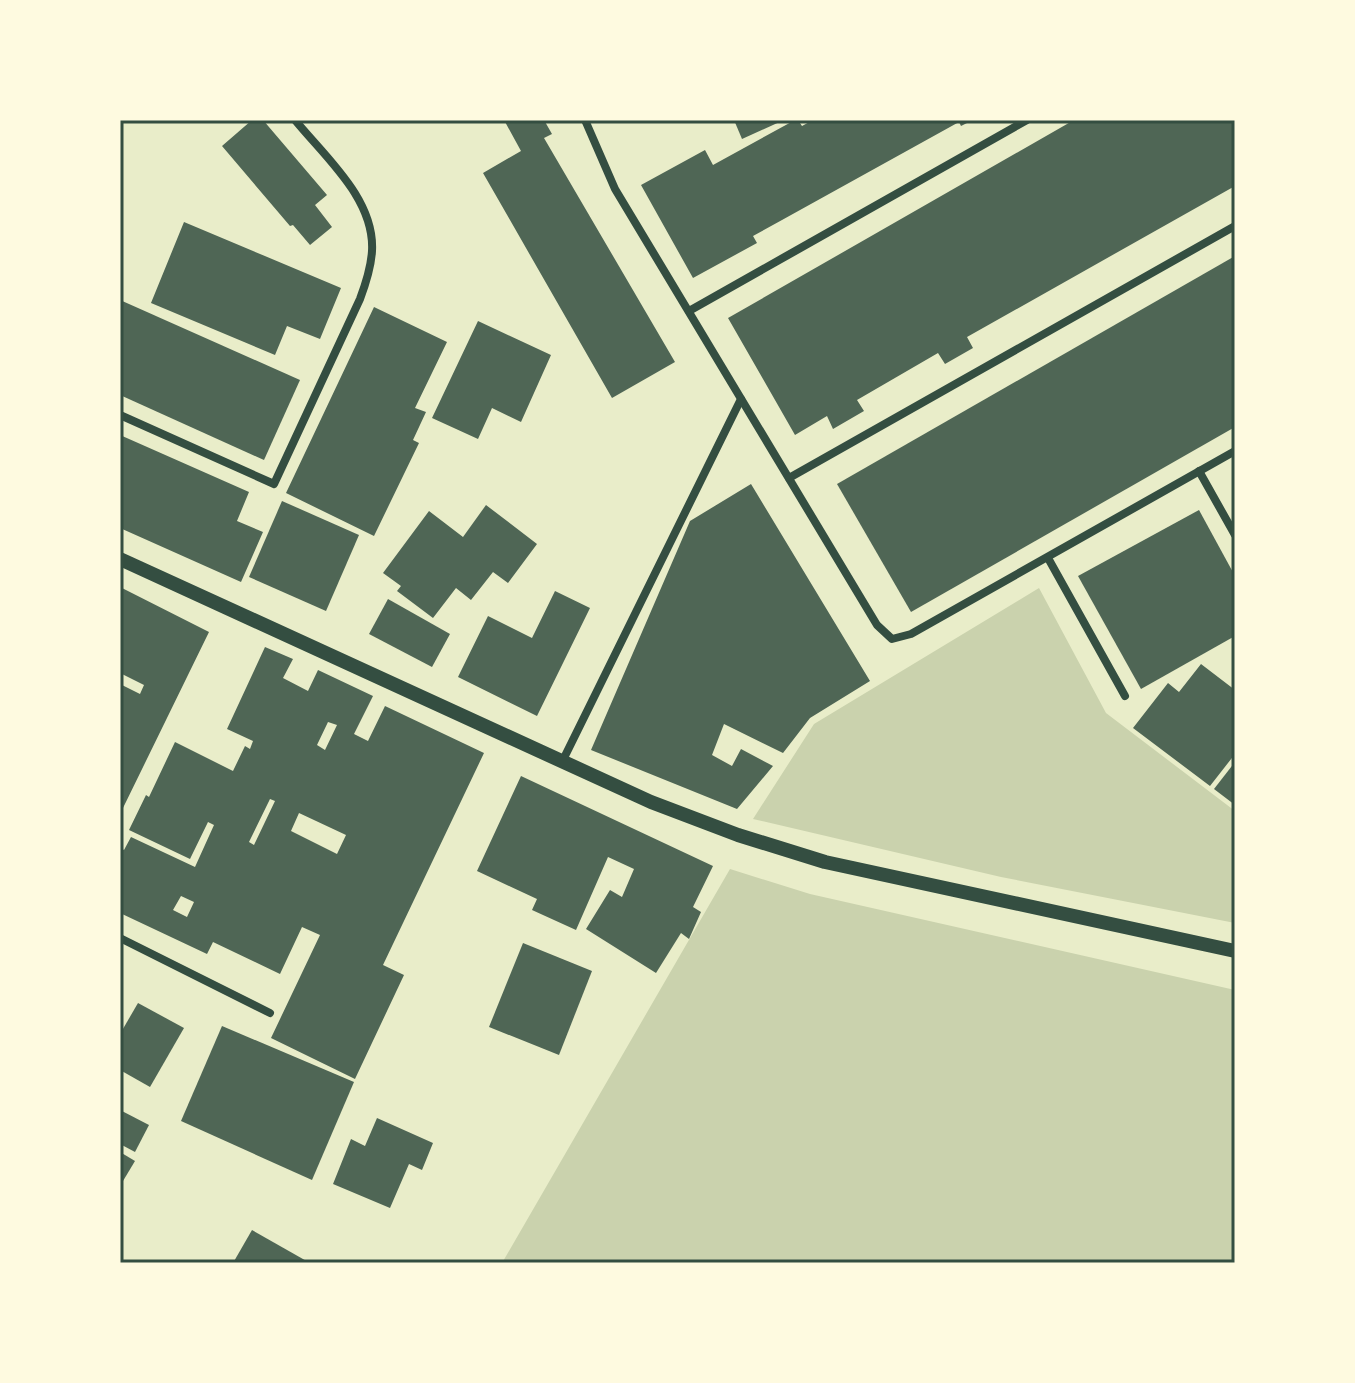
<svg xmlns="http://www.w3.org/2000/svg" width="1355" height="1383" font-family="'Roboto Serif',serif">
<rect width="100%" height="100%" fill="#e9edc9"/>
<g fill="#cad2ad">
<path d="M 1039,588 L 1106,713 L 1235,811 L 1235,923 L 1001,877 L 753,819 L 814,724 Z"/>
<path d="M 730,869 L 810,894 L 1235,990 L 1235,1263 L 502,1263 Z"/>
</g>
<g fill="#4f6655" fill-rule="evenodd">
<path d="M 252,120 L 263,120 L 327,195 L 315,205 L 332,227 L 310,245 L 293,225 L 290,226 L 222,146 Z"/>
<path d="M 504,120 L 544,120 L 552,134 L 544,138 L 675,362 L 612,398 L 483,173 L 521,151 Z"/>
<path d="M 734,120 L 784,120 L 742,139 Z"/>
<path d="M 795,120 L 798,120 L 802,126 L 813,120 L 973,120 L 961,126 L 959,122 L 782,220 L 753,236 L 757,243 L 693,278 L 641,185 L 705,150 L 713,165 Z"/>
<path d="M 1074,120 L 1235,120 L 1235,186 L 967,337 L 973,348 L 945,364 L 938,353 L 857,400 L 864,411 L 833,429 L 827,416 L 795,435 L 728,318 Z"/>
<path d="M 184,222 L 341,288 L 320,339 L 287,326 L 275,355 L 151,303 Z"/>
<path d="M 1235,256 L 1235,427 L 911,612 L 837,484 Z"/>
<path d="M 120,300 L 300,380 L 264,460 L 120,395 Z"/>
<path d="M 374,307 L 447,342 L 415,408 L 426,412 L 413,440 L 419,443 L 374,536 L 286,493 Z"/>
<path d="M 478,321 L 551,355 L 521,422 L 492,408 L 478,439 L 432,418 Z"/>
<path d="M 120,435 L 249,492 L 237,521 L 263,532 L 241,582 L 120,528 Z"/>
<path d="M 751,484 L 870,681 L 810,718 L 783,753 L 724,724 L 712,755 L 732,766 L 741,749 L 773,766 L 737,809 L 591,750 L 690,521 Z"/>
<path d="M 282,501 L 359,535 L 326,611 L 249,577 Z"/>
<path d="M 486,505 L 537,544 L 508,583 L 493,572 L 471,600 L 456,588 L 433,618 L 397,591 L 401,586 L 383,573 L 429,511 L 463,537 Z"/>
<path d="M 1199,510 L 1235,576 L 1235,636 L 1141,689 L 1078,576 Z"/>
<path d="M 120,587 L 209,632 L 123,808 L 120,806 L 120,684 L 140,694 L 144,685 L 120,673 Z"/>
<path d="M 555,591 L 590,608 L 537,716 L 458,677 L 488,616 L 532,638 Z"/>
<path d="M 388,599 L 450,634 L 432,667 L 369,634 Z"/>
<path d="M 265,647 L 293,659 L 283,678 L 308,691 L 318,670 L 373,696 L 354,734 L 368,741 L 385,706 L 484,753 L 383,965 L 404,975 L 355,1079 L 271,1038 L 320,935 L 302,927 L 280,974 L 213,942 L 207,954 L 120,913 L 120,848 L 124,850 L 131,837 L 195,867 L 214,825 L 208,822 L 190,859 L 129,830 L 146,795 L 149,797 L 175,742 L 233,771 L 245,746 L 250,749 L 253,741 L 227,729 ZM 328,722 L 337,725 L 325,750 L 317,745 ZM 270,799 L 275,801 L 254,845 L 249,842 ZM 299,813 L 346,835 L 337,854 L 291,831 ZM 181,896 L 194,902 L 187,917 L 173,910 Z"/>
<path d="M 1201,664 L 1235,690 L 1235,754 L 1210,786 L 1133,728 L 1168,683 L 1179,692 Z"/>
<path d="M 1235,762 L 1235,805 L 1214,789 Z"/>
<path d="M 521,776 L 713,866 L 693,907 L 701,912 L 689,939 L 681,933 L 656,973 L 586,929 L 610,890 L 622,897 L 634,869 L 608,857 L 576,930 L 532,910 L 537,899 L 477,871 Z"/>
<path d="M 523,943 L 592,971 L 559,1055 L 489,1027 Z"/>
<path d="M 138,1003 L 184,1028 L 150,1087 L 120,1070 L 120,1034 Z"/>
<path d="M 222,1026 L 354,1082 L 312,1180 L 181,1121 Z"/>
<path d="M 120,1110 L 149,1125 L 135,1152 L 120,1144 Z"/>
<path d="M 377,1118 L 433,1143 L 422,1170 L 409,1164 L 390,1208 L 333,1184 L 351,1139 L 365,1146 Z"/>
<path d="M 120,1152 L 135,1161 L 120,1186 Z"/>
<path d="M 252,1230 L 310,1263 L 233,1263 Z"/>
</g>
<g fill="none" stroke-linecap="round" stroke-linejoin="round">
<g stroke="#344e41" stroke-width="8">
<path d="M 585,120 L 615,189 L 877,625 L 892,639 L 911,634 L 1235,451"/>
<path d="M 689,311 L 1027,120"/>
<path d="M 120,415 L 274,484 L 360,299 C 366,283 371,268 372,251 C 375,199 325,157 295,120"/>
<path d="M 1199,471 L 1235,535"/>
<path d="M 789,478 L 1235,226"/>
<path d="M 1048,558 L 1125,696"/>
<path d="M 563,760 L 741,399"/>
<path d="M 120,938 L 270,1013"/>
</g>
<path stroke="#344e41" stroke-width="14" d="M 120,559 L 651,802 L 738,835 L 825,862 L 1235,951"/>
</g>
<rect width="1355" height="1383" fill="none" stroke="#fefae0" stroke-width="244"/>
<rect x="122" y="122" width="1111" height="1139" fill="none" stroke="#344e41" stroke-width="3"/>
</svg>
